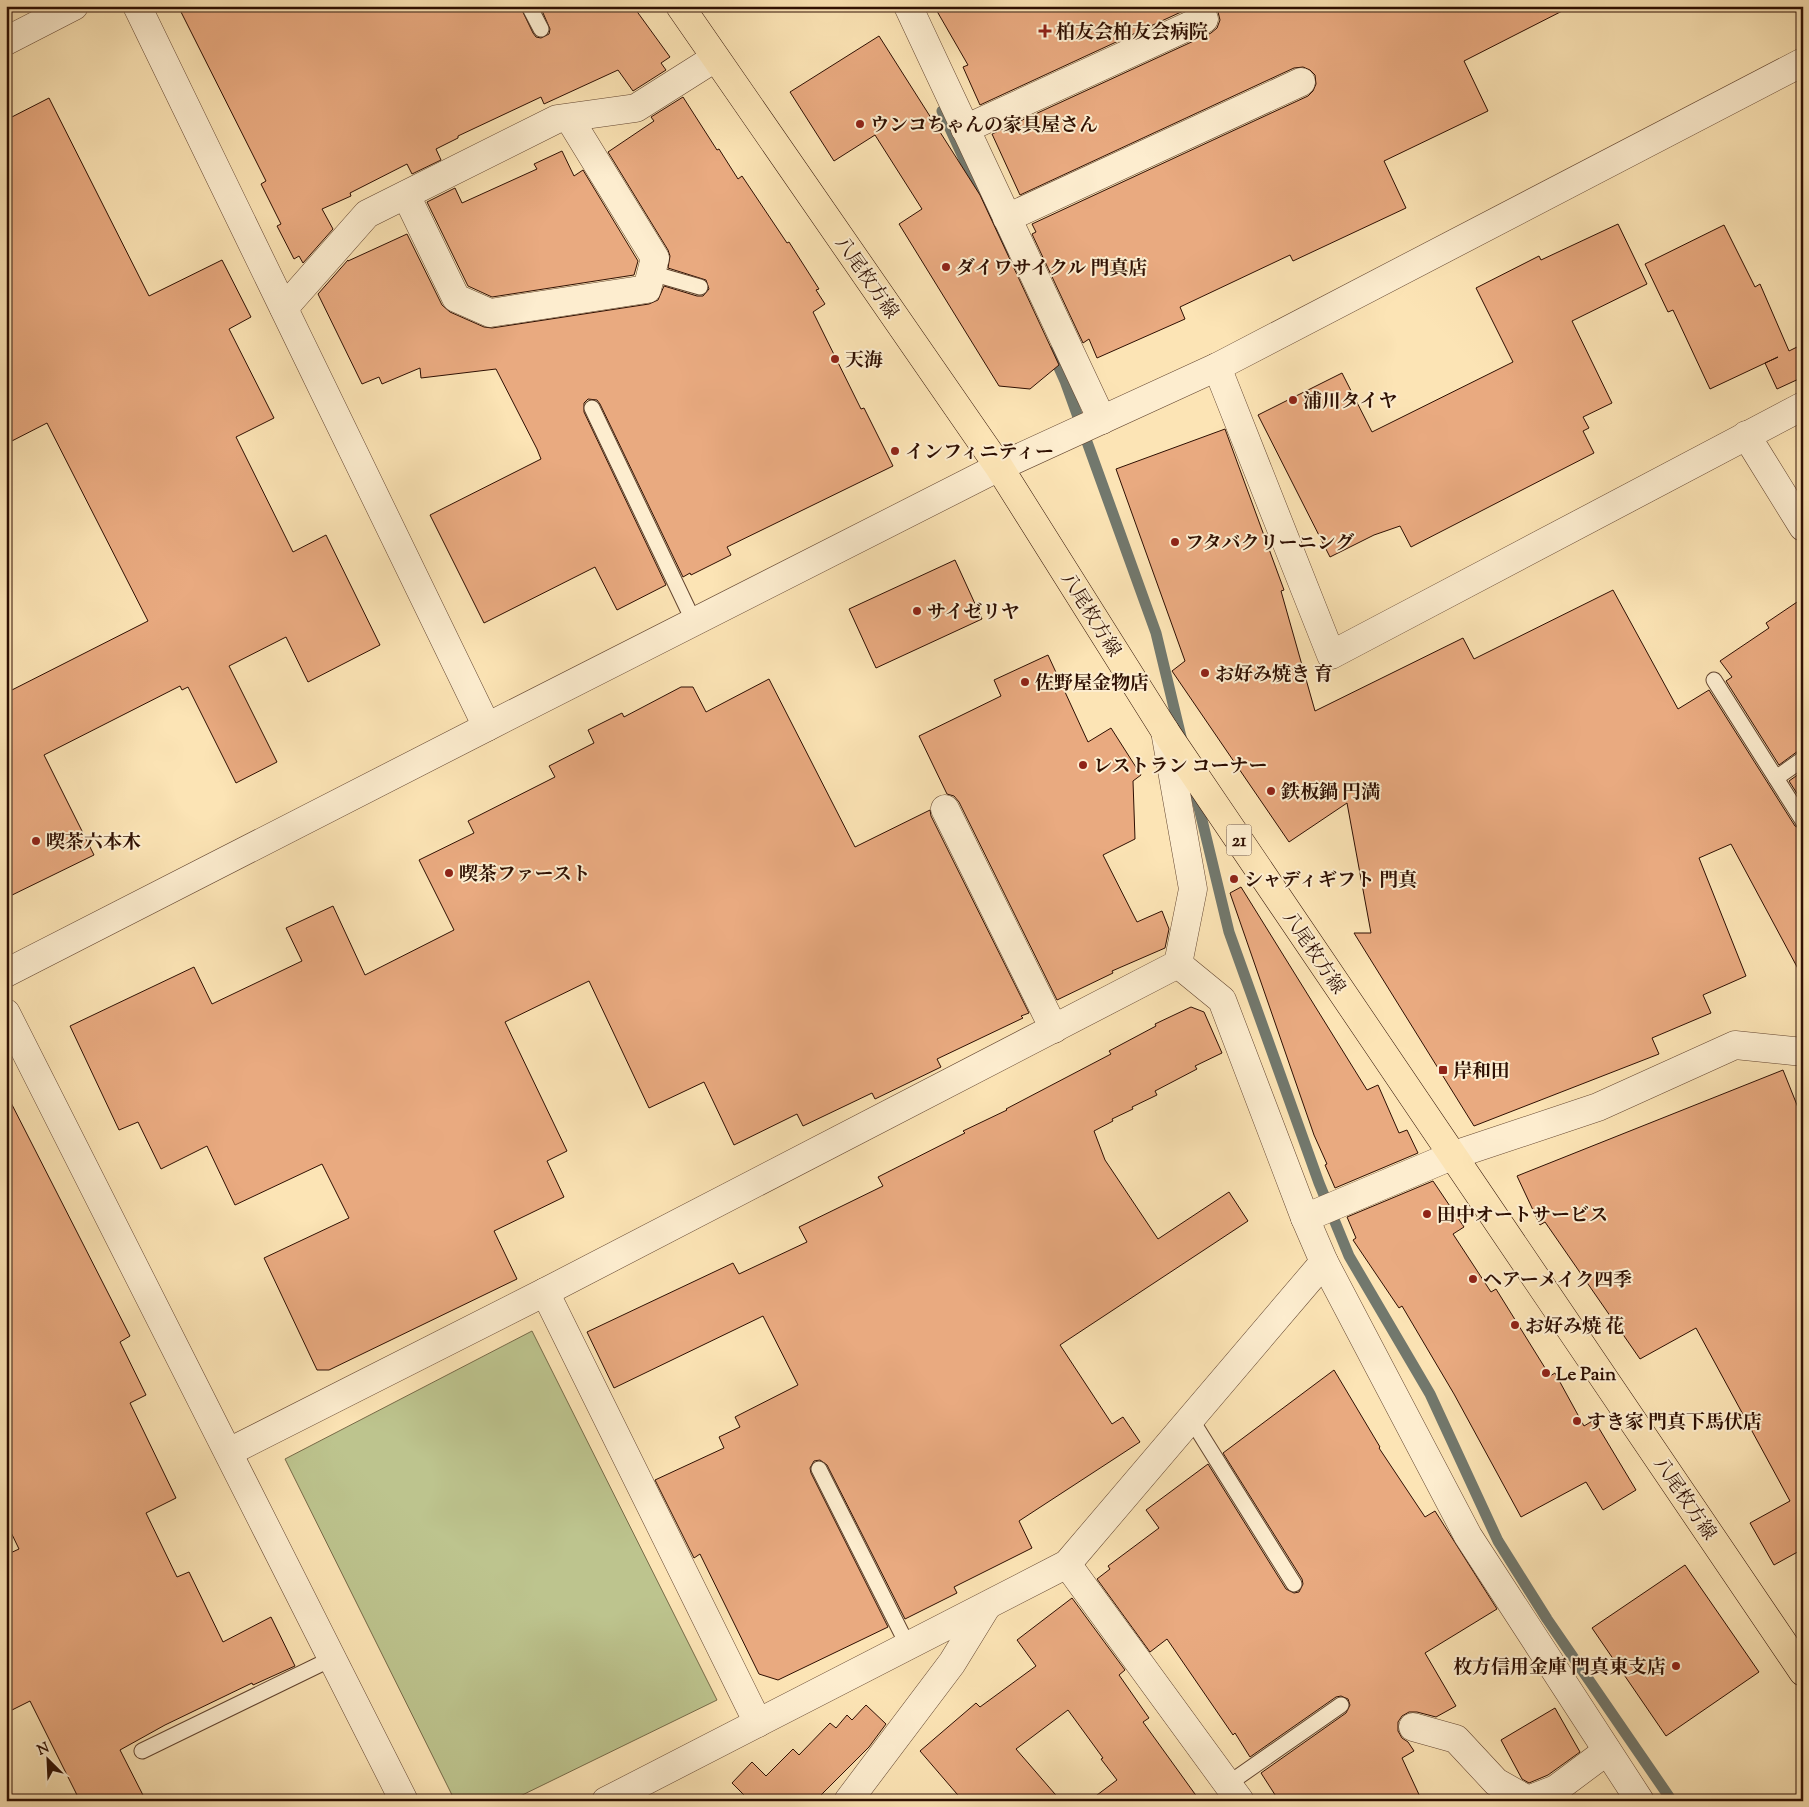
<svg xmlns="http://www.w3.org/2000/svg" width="1809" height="1807" font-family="'Sorts Mill Goudy','Noto Serif JP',serif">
<rect width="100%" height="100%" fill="#fce4b5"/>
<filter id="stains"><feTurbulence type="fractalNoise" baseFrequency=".004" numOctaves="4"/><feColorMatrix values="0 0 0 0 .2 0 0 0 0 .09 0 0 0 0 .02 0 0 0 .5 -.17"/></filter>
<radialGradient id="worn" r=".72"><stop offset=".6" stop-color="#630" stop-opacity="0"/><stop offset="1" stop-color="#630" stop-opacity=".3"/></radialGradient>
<path fill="#bdc48e" stroke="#766a48" d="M 532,1331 L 717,1700 L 510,1801 L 455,1801 L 285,1459 Z"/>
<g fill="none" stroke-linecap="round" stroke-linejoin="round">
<g stroke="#72786d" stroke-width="11">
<path d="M 942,111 L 1006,251"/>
<path d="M 1052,352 L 1065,381 L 1156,633 L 1182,741"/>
<path d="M 1195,791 L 1229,932 L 1319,1183 L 1349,1256 L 1430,1394 L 1498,1541 L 1547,1619 L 1672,1801"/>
</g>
</g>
<g fill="#e9aa80" stroke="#2e0f02">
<path d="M 178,6 L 520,6 L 533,33 L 536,37 L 541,38 L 549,34 L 550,29 L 540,6 L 633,6 L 670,57 L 661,63 L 666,70 L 633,91 L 618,70 L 544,104 L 541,97 L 458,136 L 458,138 L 436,149 L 441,160 L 412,174 L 407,164 L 350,193 L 351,196 L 322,209 L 333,229 L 303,263 L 299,256 L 294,259 L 277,226 L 281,224 L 261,184 L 266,181 Z"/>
<path d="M 934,6 L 1194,6 L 980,105 L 963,67 L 968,65 Z"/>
<path d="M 1213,6 L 1572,6 L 1464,61 L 1488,111 L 1384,161 L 1406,208 L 1293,261 L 1290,255 L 1180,307 L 1185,319 L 1097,358 L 1089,339 L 1083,343 L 1032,234 L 1036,232 L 1032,224 L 1308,96 L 1313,91 L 1316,84 L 1315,75 L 1310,70 L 1303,67 L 1294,68 L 1020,195 L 992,134 L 1211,33 L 1217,28 L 1220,20 L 1218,12 Z"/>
<path d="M 879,36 L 980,195 L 1059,365 L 1030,389 L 999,386 L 899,224 L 922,209 L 875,135 L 834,161 L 790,92 Z"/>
<path d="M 683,97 L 717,150 L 719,149 L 738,179 L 742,176 L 787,243 L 789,242 L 819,289 L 816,290 L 825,304 L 813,312 L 861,409 L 864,408 L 893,466 L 727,547 L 731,555 L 691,575 L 690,573 L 683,577 L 600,404 L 597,400 L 588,399 L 584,403 L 584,412 L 666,585 L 617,610 L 595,567 L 484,623 L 430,515 L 541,459 L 537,449 L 496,369 L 421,378 L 420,368 L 382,384 L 379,377 L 362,384 L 318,294 L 348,260 L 348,261 L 407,234 L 442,305 L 450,312 L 484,327 L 492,328 L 649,304 L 658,300 L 664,286 L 697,296 L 703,296 L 709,289 L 706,280 L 668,268 L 670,256 L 668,250 L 608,152 L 654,121 L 651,117 Z"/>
<path d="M 49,98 L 149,296 L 222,260 L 251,317 L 229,329 L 274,418 L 236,437 L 293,552 L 326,535 L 380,645 L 308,682 L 286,637 L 229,666 L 277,762 L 236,783 L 188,687 L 182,690 L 180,686 L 44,755 L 94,855 L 6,898 L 6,693 L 148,621 L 47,423 L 6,444 L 6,120 Z"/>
<path d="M 562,151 L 574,176 L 583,170 L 638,261 L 634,275 L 492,297 L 468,286 L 427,202 L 455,188 L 462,203 L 537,169 L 534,164 Z"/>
<path d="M 1618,224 L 1647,284 L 1572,321 L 1612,403 L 1583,417 L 1589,428 L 1583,431 L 1594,453 L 1411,547 L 1400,526 L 1374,535 L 1330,557 L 1258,415 L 1342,373 L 1372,432 L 1513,362 L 1476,288 L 1539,256 L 1541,260 Z"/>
<path d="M 1724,225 L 1755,287 L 1760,284 L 1789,351 L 1803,344 L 1803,377 L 1777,389 L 1765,363 L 1778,357 L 1710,389 L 1673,310 L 1668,312 L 1645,264 Z"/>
<path d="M 1225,429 L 1284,590 L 1281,591 L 1315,711 L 1463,638 L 1474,659 L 1613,590 L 1678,709 L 1709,690 L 1795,826 L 1803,830 L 1803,978 L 1731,844 L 1699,858 L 1746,976 L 1703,995 L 1711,1013 L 1652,1038 L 1659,1054 L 1474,1126 L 1354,933 L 1371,933 L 1347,803 L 1289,842 L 1172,671 L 1185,661 L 1116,469 Z"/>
<path d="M 955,560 L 982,619 L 876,668 L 849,609 Z"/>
<path d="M 1803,598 L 1803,750 L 1798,751 L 1779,765 L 1726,681 L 1732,677 L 1720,661 L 1769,628 L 1766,623 Z"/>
<path d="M 1048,655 L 1088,742 L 1111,728 L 1141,775 L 1133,781 L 1135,839 L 1103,855 L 1137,922 L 1162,911 L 1169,929 L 1165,948 L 1112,971 L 1113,973 L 1057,1000 L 959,802 L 954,796 L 947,794 L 919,736 L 1001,696 L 994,680 Z"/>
<path d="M 769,679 L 855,847 L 930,810 L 931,816 L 1029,1013 L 1021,1016 L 1023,1018 L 937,1059 L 941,1067 L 875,1099 L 872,1093 L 803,1126 L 797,1114 L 734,1145 L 704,1082 L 649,1108 L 589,981 L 505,1022 L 567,1151 L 547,1161 L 564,1197 L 494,1231 L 517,1279 L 329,1370 L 317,1370 L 264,1258 L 349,1218 L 322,1164 L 235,1205 L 207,1146 L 161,1169 L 138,1122 L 119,1130 L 70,1026 L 194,967 L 212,1004 L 302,961 L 286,928 L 333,906 L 365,975 L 454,930 L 419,860 L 474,833 L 468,821 L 555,777 L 549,766 L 594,743 L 588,730 L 622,713 L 624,717 L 681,687 L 693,687 L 706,712 Z"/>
<path d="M 1803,771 L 1803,803 L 1789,781 Z"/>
<path d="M 1241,887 L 1367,1090 L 1378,1085 L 1399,1133 L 1407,1130 L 1418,1153 L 1335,1188 L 1325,1165 L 1327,1164 L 1314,1135 L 1230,893 Z"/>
<path d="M 1191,1007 L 1204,1012 L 1222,1053 L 1195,1066 L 1197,1069 L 1155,1091 L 1157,1095 L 1132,1107 L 1133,1109 L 1112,1119 L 1113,1121 L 1094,1131 L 1105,1160 L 1158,1239 L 1229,1192 L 1248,1221 L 1060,1345 L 1112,1424 L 1123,1417 L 1140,1442 L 1019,1521 L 1032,1548 L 954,1587 L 957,1593 L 905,1619 L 827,1465 L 820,1460 L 814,1461 L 810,1468 L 811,1473 L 888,1627 L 778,1680 L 759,1674 L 700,1554 L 694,1558 L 655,1480 L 724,1448 L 719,1437 L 740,1427 L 735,1417 L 798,1385 L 763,1316 L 614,1388 L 587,1332 L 733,1263 L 739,1274 L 807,1242 L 799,1227 L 883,1186 L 878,1177 L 965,1133 L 963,1131 L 1007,1110 L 1006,1109 L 1111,1054 L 1109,1051 L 1156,1026 L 1155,1024 Z"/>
<path d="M 1783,1070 L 1803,1120 L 1803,1549 L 1774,1565 L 1750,1523 L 1790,1501 L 1696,1328 L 1640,1359 L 1545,1222 L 1540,1225 L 1517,1176 Z"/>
<path d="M 6,1093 L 130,1336 L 120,1342 L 146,1395 L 130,1403 L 176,1498 L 146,1513 L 177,1577 L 189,1572 L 223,1642 L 271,1617 L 295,1666 L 253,1685 L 252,1683 L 165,1725 L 120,1750 L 146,1801 L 80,1801 L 30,1701 L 6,1713 L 6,1555 L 19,1549 L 6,1522 Z"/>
<path d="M 1433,1181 L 1464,1227 L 1453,1234 L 1491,1292 L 1496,1289 L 1550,1376 L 1555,1373 L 1584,1426 L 1594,1420 L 1636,1490 L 1603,1510 L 1586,1482 L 1521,1517 L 1454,1394 L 1402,1306 L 1399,1308 L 1353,1240 L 1356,1238 L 1347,1217 Z"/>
<path d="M 1334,1370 L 1380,1447 L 1379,1448 L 1425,1517 L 1435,1511 L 1497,1609 L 1425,1653 L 1456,1706 L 1436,1717 L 1417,1712 L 1409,1712 L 1402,1716 L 1398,1722 L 1398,1731 L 1402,1738 L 1408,1742 L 1414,1751 L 1402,1758 L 1422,1801 L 1279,1801 L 1261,1773 L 1346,1713 L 1350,1705 L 1348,1699 L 1341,1696 L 1336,1697 L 1250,1757 L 1235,1733 L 1233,1735 L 1167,1639 L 1150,1652 L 1097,1579 L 1110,1569 L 1108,1566 L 1159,1528 L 1146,1510 L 1208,1464 L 1286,1589 L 1294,1593 L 1299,1592 L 1303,1584 L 1302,1579 L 1223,1453 Z"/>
<path d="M 1685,1565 L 1759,1672 L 1666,1736 L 1592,1628 Z"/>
<path d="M 1072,1598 L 1125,1670 L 1119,1675 L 1149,1718 L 1143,1722 L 1200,1801 L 1089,1801 L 1117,1780 L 1101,1759 L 1103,1758 L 1068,1710 L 1016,1749 L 1061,1801 L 963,1801 L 920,1751 L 976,1703 L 980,1707 L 1036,1666 L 1017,1640 Z"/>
<path d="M 866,1705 L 886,1724 L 869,1747 L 815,1801 L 741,1801 L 746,1797 L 732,1783 L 752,1762 L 766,1776 L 793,1749 L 799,1755 L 830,1723 L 836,1728 L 847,1715 L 852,1720 Z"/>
<path d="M 1555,1708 L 1580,1752 L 1548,1775 L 1529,1783 L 1522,1779 L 1501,1740 Z"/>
</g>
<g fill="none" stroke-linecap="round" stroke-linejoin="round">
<g stroke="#62442f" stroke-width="17">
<g id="service">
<path d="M 529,6 L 541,29"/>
<path d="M 651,273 L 700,287"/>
<path d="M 592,408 L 694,622"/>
<path d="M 1714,680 L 1803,821"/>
<path d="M 1776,778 L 1803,759"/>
<path d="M 1191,1419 L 1294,1584"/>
<path d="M 819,1469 L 908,1646"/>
<path d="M 142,1751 L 333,1658"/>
<path d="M 1228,1784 L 1341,1705"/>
</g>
</g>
<g stroke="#62442f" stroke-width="29">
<g id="minor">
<path d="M 137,6 L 487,727"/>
<path d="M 908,6 L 1102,420"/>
<path d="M 6,41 L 74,6"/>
<path d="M 965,129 L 1204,19"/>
<path d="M 406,195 L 456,298 L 490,313 L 647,289 L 655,258 L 569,118"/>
<path d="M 1007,218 L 1301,82"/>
<path d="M 284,308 L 367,214 L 557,119 L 636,108 L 715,58"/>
<path d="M 1217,367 L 1331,655 L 1803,406"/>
<path d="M 1746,435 L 1803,527"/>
<path d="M 1165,731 L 1193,889 L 1178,964"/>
<path d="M 945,809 L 1054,1029"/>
<path d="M 1305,1218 L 1454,1155 L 1598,1107 L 1735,1045 L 1803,1052"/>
<path d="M 1324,1262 L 1468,1536 L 1640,1801"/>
<path d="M 545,1292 L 758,1723"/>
<path d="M 229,1452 L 545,1292 L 1178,964"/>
<path d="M 1067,1564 L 1240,1801"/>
<path d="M 1413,1727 L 1456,1739 L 1496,1782 L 1528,1800 L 1556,1789 L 1607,1751"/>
<path d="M 606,1801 L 1067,1564 L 1324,1262 L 1305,1218 L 1222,1000 L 1178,964"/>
<path d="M 848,1801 L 952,1663 L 987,1606"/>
</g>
</g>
<g stroke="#62442f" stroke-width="29">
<g id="tertiary">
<path d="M 6,973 L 487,727 L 999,467 L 1217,367 L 1803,62"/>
<path d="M 6,1013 L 404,1801"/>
</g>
</g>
<g stroke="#2e0f02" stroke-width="29">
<path id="primary" d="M 680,6 L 999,467 L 1165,731 L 1803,1672"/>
</g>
<use href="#service" stroke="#fdedcf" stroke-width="15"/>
<use href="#minor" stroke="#fdedcf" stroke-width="28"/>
<use href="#tertiary" stroke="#fdedcf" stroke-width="28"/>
<use href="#primary" stroke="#fce4b5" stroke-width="28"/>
</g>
<g fill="#8f2418" stroke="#fdedcf" stroke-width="2">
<path d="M1042.5 23.5h5v5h5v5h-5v5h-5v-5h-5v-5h5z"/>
<circle cx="860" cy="124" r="5"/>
<circle cx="946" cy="267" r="5"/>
<circle cx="835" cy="359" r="5"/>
<circle cx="1293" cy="400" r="5"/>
<circle cx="895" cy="451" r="5"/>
<circle cx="1175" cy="542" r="5"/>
<circle cx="917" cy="611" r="5"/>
<circle cx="1205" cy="673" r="5"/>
<circle cx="1025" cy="682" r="5"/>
<circle cx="1083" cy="765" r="5"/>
<circle cx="1271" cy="791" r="5"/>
<circle cx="36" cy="841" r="5"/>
<circle cx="449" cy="873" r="5"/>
<circle cx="1234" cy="879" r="5"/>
<rect x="1438" y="1065" width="10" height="10" rx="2.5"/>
<circle cx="1427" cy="1214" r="5"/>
<circle cx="1473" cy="1279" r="5"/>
<circle cx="1515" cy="1325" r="5"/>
<circle cx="1546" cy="1373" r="5"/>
<circle cx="1577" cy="1421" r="5"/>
<circle cx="1676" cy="1666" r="5"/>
</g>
<g text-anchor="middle" stroke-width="4" stroke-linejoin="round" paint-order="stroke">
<rect fill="#fdedcf" stroke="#6c5240" stroke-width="1" x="1226.5" y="824.5" width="25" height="31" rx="4"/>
<g font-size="18" font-weight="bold" fill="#2e0f02">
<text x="1239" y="846">21</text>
</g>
<g font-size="19" font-weight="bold" fill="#2e0f02" stroke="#fdedcf" text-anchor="start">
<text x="1056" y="38">柏友会柏友会病院</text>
<text x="870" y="131">ウンコちゃんの家具屋さん</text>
<text x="956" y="274">ダイワサイクル 門真店</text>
<text x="845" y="366">天海</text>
<text x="1303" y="407">浦川タイヤ</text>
<text x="905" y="458">インフィニティー</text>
<text x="1185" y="549">フタバクリーニング</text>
<text x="927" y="618">サイゼリヤ</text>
<text x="1215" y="680">お好み焼き 育</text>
<text x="1035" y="689">佐野屋金物店</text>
<text x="1093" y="772">レストラン コーナー</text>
<text x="1281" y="798">鉄板鍋 円満</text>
<text x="46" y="848">喫茶六本木</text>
<text x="459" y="880">喫茶ファースト</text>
<text x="1244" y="886">シャディギフト 門真</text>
<text x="1453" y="1077">岸和田</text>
<text x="1437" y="1221">田中オートサービス</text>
<text x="1483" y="1286">ヘアーメイク四季</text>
<text x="1525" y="1332">お好み焼 花</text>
<text x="1556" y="1380">Le Pain</text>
<text x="1587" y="1428">すき家 門真下馬伏店</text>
<text x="1666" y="1673" text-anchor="end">枚方信用金庫 門真東支店</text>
</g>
<g font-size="19" fill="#2e0f02" stroke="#fdedcf">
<text transform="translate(868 277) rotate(55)" y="7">八尾枚方線</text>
<text transform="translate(1092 614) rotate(58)" y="7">八尾枚方線</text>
<text transform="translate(1315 952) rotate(56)" y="7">八尾枚方線</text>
<text transform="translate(1686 1498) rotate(56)" y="7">八尾枚方線</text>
</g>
</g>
<rect width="1809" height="1807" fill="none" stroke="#fce4b5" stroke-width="25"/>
<rect x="8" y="8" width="1794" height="1792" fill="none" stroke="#2e0f02" stroke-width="2.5"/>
<rect x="12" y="12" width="1784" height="1782" fill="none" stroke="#2e0f02"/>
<g transform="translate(48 1760) rotate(336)" stroke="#fdedcf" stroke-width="4" paint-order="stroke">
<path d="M0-4L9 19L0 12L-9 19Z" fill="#2e0f02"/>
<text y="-8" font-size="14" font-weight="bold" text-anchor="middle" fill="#2e0f02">N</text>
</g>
<rect width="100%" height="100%" filter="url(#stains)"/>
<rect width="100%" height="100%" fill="url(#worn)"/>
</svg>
